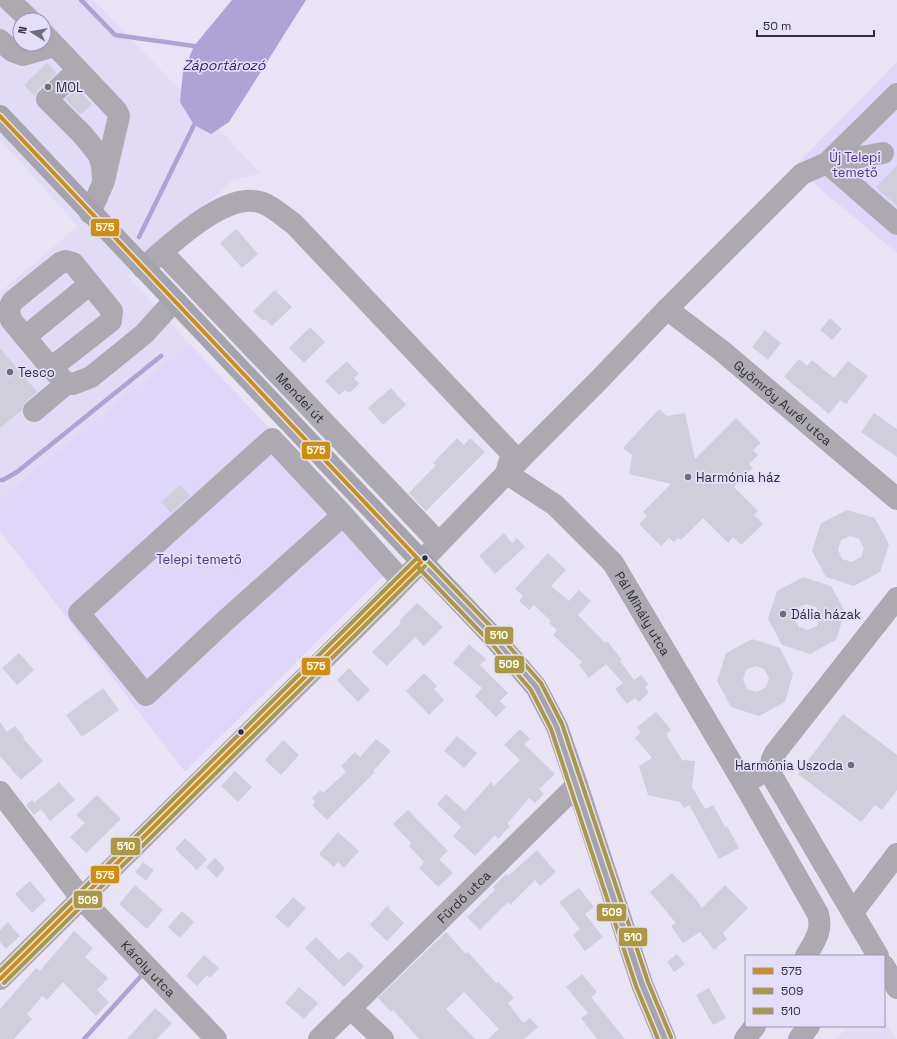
<svg xmlns="http://www.w3.org/2000/svg" width="897" height="1039" font-family="'Space Grotesk',sans-serif">
<rect width="100%" height="100%" fill="#e8e4f5"/>
<g fill="#e1dbf6" fill-rule="evenodd">
<path d="M 0,0 L 93,0 L 261,173 L 233,180 L 127,276 L 190,344 L 0,498 L 0,292 L 78,226 L 0,140 ZM 20,20 L 44,20 L 44,44 L 20,44 Z"/>
<path d="M 884,1019 L 896,1039 L 836,1039 L 849,1026 L 884,1026 Z"/>
</g>
<g fill="#dfd7f9">
<path d="M 897,62 L 897,253 L 794,167 Z"/>
<path d="M 190,344 L 396,563 L 185,772 L 0,531 L 0,498 Z"/>
</g>
<path fill="#afa2d4" d="M 232,0 L 306,0 L 229,122 L 211,134 L 194,125 L 180,102 L 183,72 L 194,46 Z"/>
<g fill="none" stroke-linecap="round" stroke-linejoin="round">
<g stroke="#afa2d4" stroke-width="4.5">
<path d="M 81,0 L 115,35 L 194,46"/>
<path d="M 139,237 L 194,125"/>
<path d="M 0,480 L 3,480 L 17,472 L 161,356"/>
<path d="M 84,1039 L 142,975"/>
</g>
</g>
<g fill="#d1cedb" fill-rule="evenodd">
<path d="M 47,63 L 57,73 L 38,90 L 35,96 L 24,85 Z"/>
<path d="M 77,88 L 92,104 L 81,115 L 65,99 Z"/>
<path d="M 897,165 L 897,206 L 876,187 Z"/>
<path d="M 236,229 L 258,254 L 242,268 L 220,243 Z"/>
<path d="M 275,290 L 292,307 L 272,326 L 265,319 L 263,321 L 253,311 Z"/>
<path d="M 830,318 L 842,329 L 832,340 L 820,330 Z"/>
<path d="M 310,327 L 325,342 L 304,363 L 289,348 Z"/>
<path d="M 765,330 L 781,343 L 768,360 L 752,347 Z"/>
<path d="M 0,348 L 37,392 L 26,402 L 22,410 L 0,428 Z"/>
<path d="M 799,359 L 807,366 L 812,360 L 834,378 L 848,361 L 868,376 L 846,404 L 840,400 L 829,414 L 784,377 Z"/>
<path d="M 347,361 L 359,374 L 354,378 L 359,384 L 349,393 L 345,390 L 339,395 L 325,381 Z"/>
<path d="M 391,388 L 406,405 L 383,425 L 368,408 Z"/>
<path d="M 659,409 L 667,416 L 685,413 L 695,459 L 736,418 L 761,443 L 753,450 L 758,455 L 749,464 L 753,468 L 734,487 L 758,511 L 754,515 L 763,524 L 741,545 L 733,537 L 728,543 L 703,518 L 681,540 L 678,538 L 674,542 L 669,538 L 661,546 L 639,524 L 647,516 L 643,512 L 671,484 L 629,474 L 632,455 L 623,448 Z"/>
<path d="M 874,413 L 897,429 L 897,457 L 861,432 Z"/>
<path d="M 457,438 L 464,445 L 470,438 L 485,452 L 426,511 L 409,493 L 436,465 L 433,463 Z"/>
<path d="M 180,485 L 190,496 L 171,513 L 161,502 Z"/>
<path d="M 847,510 L 875,518 L 889,544 L 880,572 L 854,586 L 826,577 L 812,551 L 821,523 ZM 850,536 L 859,539 L 864,548 L 861,557 L 852,562 L 842,559 L 838,550 L 841,540 Z"/>
<path d="M 504,533 L 512,543 L 517,538 L 525,547 L 495,574 L 479,556 Z"/>
<path d="M 548,553 L 566,570 L 551,586 L 569,601 L 579,590 L 591,601 L 578,615 L 605,643 L 607,641 L 622,660 L 620,661 L 634,680 L 641,675 L 649,685 L 645,687 L 649,692 L 639,702 L 635,698 L 627,704 L 615,689 L 623,683 L 606,664 L 589,678 L 579,665 L 582,662 L 553,635 L 557,630 L 549,623 L 551,621 L 534,605 L 529,610 L 519,601 L 523,596 L 515,589 Z"/>
<path d="M 803,577 L 831,586 L 845,612 L 836,640 L 810,654 L 782,645 L 768,619 L 777,591 ZM 806,604 L 816,607 L 820,616 L 817,626 L 808,630 L 799,627 L 794,618 L 797,608 Z"/>
<path d="M 417,603 L 443,627 L 424,646 L 415,637 L 387,666 L 372,652 L 401,623 L 399,621 Z"/>
<path d="M 752,639 L 780,648 L 793,674 L 785,702 L 759,716 L 731,707 L 717,681 L 726,653 ZM 755,666 L 764,669 L 769,678 L 766,687 L 757,692 L 747,689 L 743,680 L 746,670 Z"/>
<path d="M 469,644 L 486,659 L 480,665 L 508,693 L 500,701 L 506,707 L 496,717 L 475,696 L 482,688 L 453,663 Z"/>
<path d="M 19,653 L 34,670 L 17,685 L 2,668 Z"/>
<path d="M 349,668 L 370,690 L 358,702 L 337,680 Z"/>
<path d="M 424,673 L 437,686 L 434,689 L 444,700 L 429,715 L 406,691 Z"/>
<path d="M 103,688 L 119,710 L 82,737 L 66,715 Z"/>
<path d="M 656,712 L 671,730 L 666,734 L 682,760 L 695,761 L 692,787 L 705,809 L 713,805 L 725,827 L 727,826 L 739,848 L 719,859 L 689,805 L 684,808 L 680,802 L 648,795 L 639,766 L 652,758 L 635,738 L 641,732 L 637,727 Z"/>
<path d="M 843,714 L 897,755 L 897,790 L 882,810 L 875,805 L 861,822 L 798,774 Z"/>
<path d="M 0,722 L 7,732 L 15,726 L 24,737 L 23,738 L 43,761 L 21,780 L 0,756 Z"/>
<path d="M 520,729 L 530,739 L 524,744 L 555,774 L 539,789 L 544,794 L 535,803 L 529,798 L 507,824 L 510,826 L 498,839 L 495,835 L 475,856 L 453,836 L 461,827 L 437,804 L 446,794 L 465,811 L 491,782 L 494,786 L 520,760 L 504,745 Z"/>
<path d="M 457,736 L 477,753 L 464,768 L 444,751 Z"/>
<path d="M 376,739 L 391,751 L 373,771 L 375,772 L 327,820 L 312,805 L 315,802 L 312,798 L 320,790 L 323,793 L 346,772 L 341,766 L 355,752 L 360,757 Z"/>
<path d="M 283,740 L 299,755 L 281,775 L 265,760 Z"/>
<path d="M 235,771 L 252,787 L 238,802 L 221,786 Z"/>
<path d="M 59,782 L 75,800 L 50,821 L 41,809 L 34,815 L 26,805 L 32,800 L 36,804 L 35,802 Z"/>
<path d="M 97,795 L 121,819 L 86,853 L 70,837 L 85,823 L 76,815 Z"/>
<path d="M 408,810 L 448,851 L 439,859 L 453,873 L 438,887 L 419,868 L 424,862 L 409,846 L 411,843 L 393,824 Z"/>
<path d="M 338,832 L 359,851 L 344,868 L 338,862 L 334,867 L 319,854 Z"/>
<path d="M 185,838 L 207,859 L 197,870 L 175,849 Z"/>
<path d="M 537,850 L 556,872 L 540,886 L 535,880 L 510,905 L 508,902 L 480,930 L 467,917 L 495,890 L 493,887 L 506,874 L 508,876 Z"/>
<path d="M 215,858 L 225,868 L 217,878 L 206,867 Z"/>
<path d="M 143,862 L 154,870 L 146,881 L 135,872 Z"/>
<path d="M 672,873 L 695,898 L 702,908 L 725,885 L 748,908 L 723,933 L 727,939 L 714,950 L 700,932 L 683,943 L 671,926 L 676,923 L 650,892 Z"/>
<path d="M 30,881 L 46,900 L 32,913 L 15,894 Z"/>
<path d="M 135,885 L 163,910 L 147,929 L 119,904 Z"/>
<path d="M 579,888 L 594,907 L 585,914 L 603,937 L 585,951 L 573,935 L 580,929 L 559,902 Z"/>
<path d="M 293,897 L 306,908 L 288,928 L 275,917 Z"/>
<path d="M 387,906 L 404,923 L 387,941 L 370,925 Z"/>
<path d="M 182,911 L 194,922 L 180,938 L 168,927 Z"/>
<path d="M 8,922 L 20,936 L 6,949 L 0,942 L 0,930 Z"/>
<path d="M 74,931 L 93,948 L 85,957 L 108,978 L 97,990 L 109,1002 L 96,1016 L 63,982 L 47,1000 L 42,996 L 27,1014 L 32,1019 L 14,1039 L 0,1039 L 0,1009 L 36,968 L 40,971 Z"/>
<path d="M 446,932 L 466,954 L 468,952 L 496,983 L 499,982 L 514,998 L 508,1003 L 523,1023 L 530,1018 L 538,1027 L 524,1039 L 488,1039 L 499,1029 L 464,992 L 446,1009 L 475,1039 L 419,1039 L 393,1010 L 391,1012 L 378,998 Z"/>
<path d="M 316,937 L 339,960 L 349,951 L 364,966 L 344,987 L 305,948 Z"/>
<path d="M 677,954 L 685,964 L 674,972 L 667,962 Z"/>
<path d="M 204,955 L 219,968 L 210,978 L 207,975 L 197,986 L 186,976 Z"/>
<path d="M 582,974 L 597,992 L 591,997 L 625,1039 L 597,1039 L 581,1018 L 588,1013 L 566,987 Z"/>
<path d="M 299,987 L 318,1003 L 304,1019 L 285,1003 Z"/>
<path d="M 709,988 L 726,1018 L 713,1025 L 696,995 Z"/>
<path d="M 155,1008 L 172,1023 L 157,1039 L 127,1039 Z"/>
</g>
<g fill="none" stroke-linecap="round" stroke-linejoin="round">
<g stroke="#aca9b1" stroke-width="22">
<path d="M 9,0 L 30,20"/>
<path d="M 44,34 L 116,110 L 119,116 L 104,181 L 90,213"/>
<path d="M 0,40 L 12,51 L 23,55 L 55,46"/>
<path d="M 78,70 L 47,99 L 82,134 L 99,155 L 102,166 L 103,178"/>
<path d="M 827,163 L 897,224"/>
<path d="M 827,163 L 883,153"/>
<path id="s1" d="M 162,252 L 439,543"/>
<path d="M 143,268 C 169,246 219,197 254,201 C 269,202 282,216 294,224 L 512,454 L 506,473"/>
<path id="s2" d="M 667,309 L 722,351 L 897,499"/>
<path d="M 25,337 L 90,284"/>
<path d="M 51,368 L 111,321 L 112,311 L 73,263 L 66,261 L 60,263 L 13,301 C 8,308 9,312 11,320 L 51,368 L 65,382 L 73,384 L 91,377 L 144,334 L 174,301"/>
<path d="M 34,411 L 67,383"/>
<path id="s3" d="M 506,473 L 555,505 L 613,563 L 744,784 L 818,914 C 823,931 814,942 806,956"/>
<path d="M 343,515 L 225,621 L 146,695 L 79,613 L 272,439 L 343,515 L 402,581"/>
<path d="M 771,767 L 772,776 L 878,956"/>
<path d="M 744,784 L 771,767 L 772,759 L 775,753 L 897,598"/>
<path id="s4" d="M 0,792 L 81,898 L 216,1039"/>
<path d="M 853,912 L 897,854"/>
<path d="M 884,966 L 897,988"/>
<path d="M 0,979 L 385,599 L 531,448 L 598,381 L 667,309 L 802,174 L 827,163 L 897,94"/>
<path d="M 350,1008 L 383,1039"/>
<path id="s5" d="M 319,1039 L 577,785"/>
<path d="M 745,1039 L 755,1026"/>
<path d="M 799,1039 L 809,1026"/>
</g>
<path stroke="#a5a3ad" stroke-width="22" d="M 0,116 L 495,639 L 536,687 L 557,727 L 577,785 L 642,984 L 665,1039"/>
<g stroke="#e4defb" stroke-width="7">
<g id="bus-1">
<path d="M 0,116 L 421,562"/>
<path d="M 0,979 L 421,562"/>
</g>
</g>
<g stroke="#e4defb" stroke-width="7">
<g id="bus-2">
<path d="M 417,566 L 491,643 L 531,690 L 551,729 L 636,986 L 658,1039"/>
<path d="M 4,983 L 425,566"/>
</g>
</g>
<g stroke="#e4defb" stroke-width="7">
<g id="bus-3">
<path d="M 425,558 L 499,635 L 541,683 L 562,724 L 648,982 L 671,1037"/>
<path d="M 0,971 L 417,558"/>
</g>
</g>
<use href="#bus-1" stroke="#cf8e0b" stroke-width="4"/>
<use href="#bus-2" stroke="#aa993f" stroke-width="4"/>
<use href="#bus-3" stroke="#aa993f" stroke-width="4"/>
</g>
<g fill="#706d7b" stroke="#e4defb" stroke-width="1.5">
<circle cx="48" cy="87" r="4"/>
<circle cx="10" cy="372" r="4"/>
<circle cx="688" cy="477" r="4"/>
<circle cx="783" cy="614" r="4"/>
<circle cx="851" cy="765" r="4"/>
</g>
<g fill="#302d39" stroke="#e4defb" stroke-width="1.5">
<circle cx="425" cy="558" r="3.5"/>
<circle cx="241" cy="732" r="3.5"/>
</g>
<g text-anchor="middle" stroke-width="3.5" stroke-linejoin="round" paint-order="stroke">
<g font-size="13" fill="#302d39" stroke="#e4defb" text-anchor="start">
<text x="56" y="92">MOL</text>
<text x="18" y="377">Tesco</text>
<text x="696" y="482">Harmónia ház</text>
<text x="791" y="619">Dália házak</text>
<text x="843" y="770" text-anchor="end">Harmónia Uszoda</text>
</g>
<g font-size="13" fill="#513785" stroke="#e4defb">
<text x="855" y="162">Új Telepi<tspan x="855" dy="15">temető</tspan></text>
<text x="199" y="564">Telepi temető</text>
</g>
<g font-size="13" fill="#302d39" stroke="#e4defb">
<text dy="5" stroke="none"><textPath href="#s1" startOffset="201">Mendei út</textPath></text>
<text dy="5" stroke="none"><textPath href="#s2" startOffset="149">Gyömrőy Aurél utca</textPath></text>
<text dy="5" stroke="none"><textPath href="#s3" startOffset="199">Pál Mihály utca</textPath></text>
<text dy="5" stroke="none"><textPath href="#s5" startOffset="203">Fürdő utca</textPath></text>
<text dy="5" stroke="none"><textPath href="#s4" startOffset="231">Károly utca</textPath></text>
</g>
<g font-size="14" font-style="italic" fill="#361965" stroke="#e4defb">
<text x="224" y="70">Záportározó</text>
</g>
</g>
<g stroke="#e4defb" stroke-width="1.5">
<rect x="90" y="218" width="30" height="19" rx="4" fill="#cf8e0b"/>
<rect x="301" y="441" width="30" height="19" rx="4" fill="#cf8e0b"/>
<rect x="484" y="626" width="30" height="19" rx="4" fill="#aa993f"/>
<rect x="494" y="655" width="31" height="19" rx="4" fill="#aa993f"/>
<rect x="301" y="657" width="30" height="19" rx="4" fill="#cf8e0b"/>
<rect x="110" y="837" width="31" height="19" rx="4" fill="#aa993f"/>
<rect x="90" y="865" width="30" height="19" rx="4" fill="#cf8e0b"/>
<rect x="73" y="890" width="30" height="19" rx="4" fill="#aa993f"/>
<rect x="596" y="903" width="31" height="19" rx="4" fill="#aa993f"/>
<rect x="618" y="927" width="30" height="20" rx="4" fill="#aa993f"/>
</g>
<g font-size="11" text-anchor="middle" font-weight="bold" fill="#fff">
<text x="105" y="231">575</text>
<text x="316" y="454">575</text>
<text x="499" y="639">510</text>
<text x="509" y="668">509</text>
<text x="316" y="670">575</text>
<text x="126" y="850">510</text>
<text x="105" y="879">575</text>
<text x="88" y="904">509</text>
<text x="612" y="916">509</text>
<text x="633" y="941">510</text>
</g>
<rect x="745" y="955" width="140" height="72" fill="#e4defb" stroke="#9c97ad"/>
<rect x="753" y="968" width="20" height="6" fill="#cf8e0b" stroke="#9c97ad"/>
<text x="781" y="975" font-size="12" fill="#302d39">575</text>
<rect x="753" y="988" width="20" height="6" fill="#aa993f" stroke="#9c97ad"/>
<text x="781" y="995" font-size="12" fill="#302d39">509</text>
<rect x="753" y="1008" width="20" height="6" fill="#aa993f" stroke="#9c97ad"/>
<text x="781" y="1015" font-size="12" fill="#302d39">510</text>
<g transform="translate(32 32) rotate(281)"><circle r="19" fill="#e4defb" stroke="#9c97ad"/>
<path d="M0-3L7 15L0 10L-7 15Z" fill="#706d7b"/>
<text y="-6" font-size="11" font-weight="bold" text-anchor="middle" fill="#302d39">N</text>
</g>
<path d="M757 30v6h117v-6" fill="none" stroke="#302d39" stroke-width="2"/>
<text x="763" y="30" font-size="12" fill="#302d39" stroke="#e4defb" stroke-width="3" paint-order="stroke">50 m</text>
</svg>
